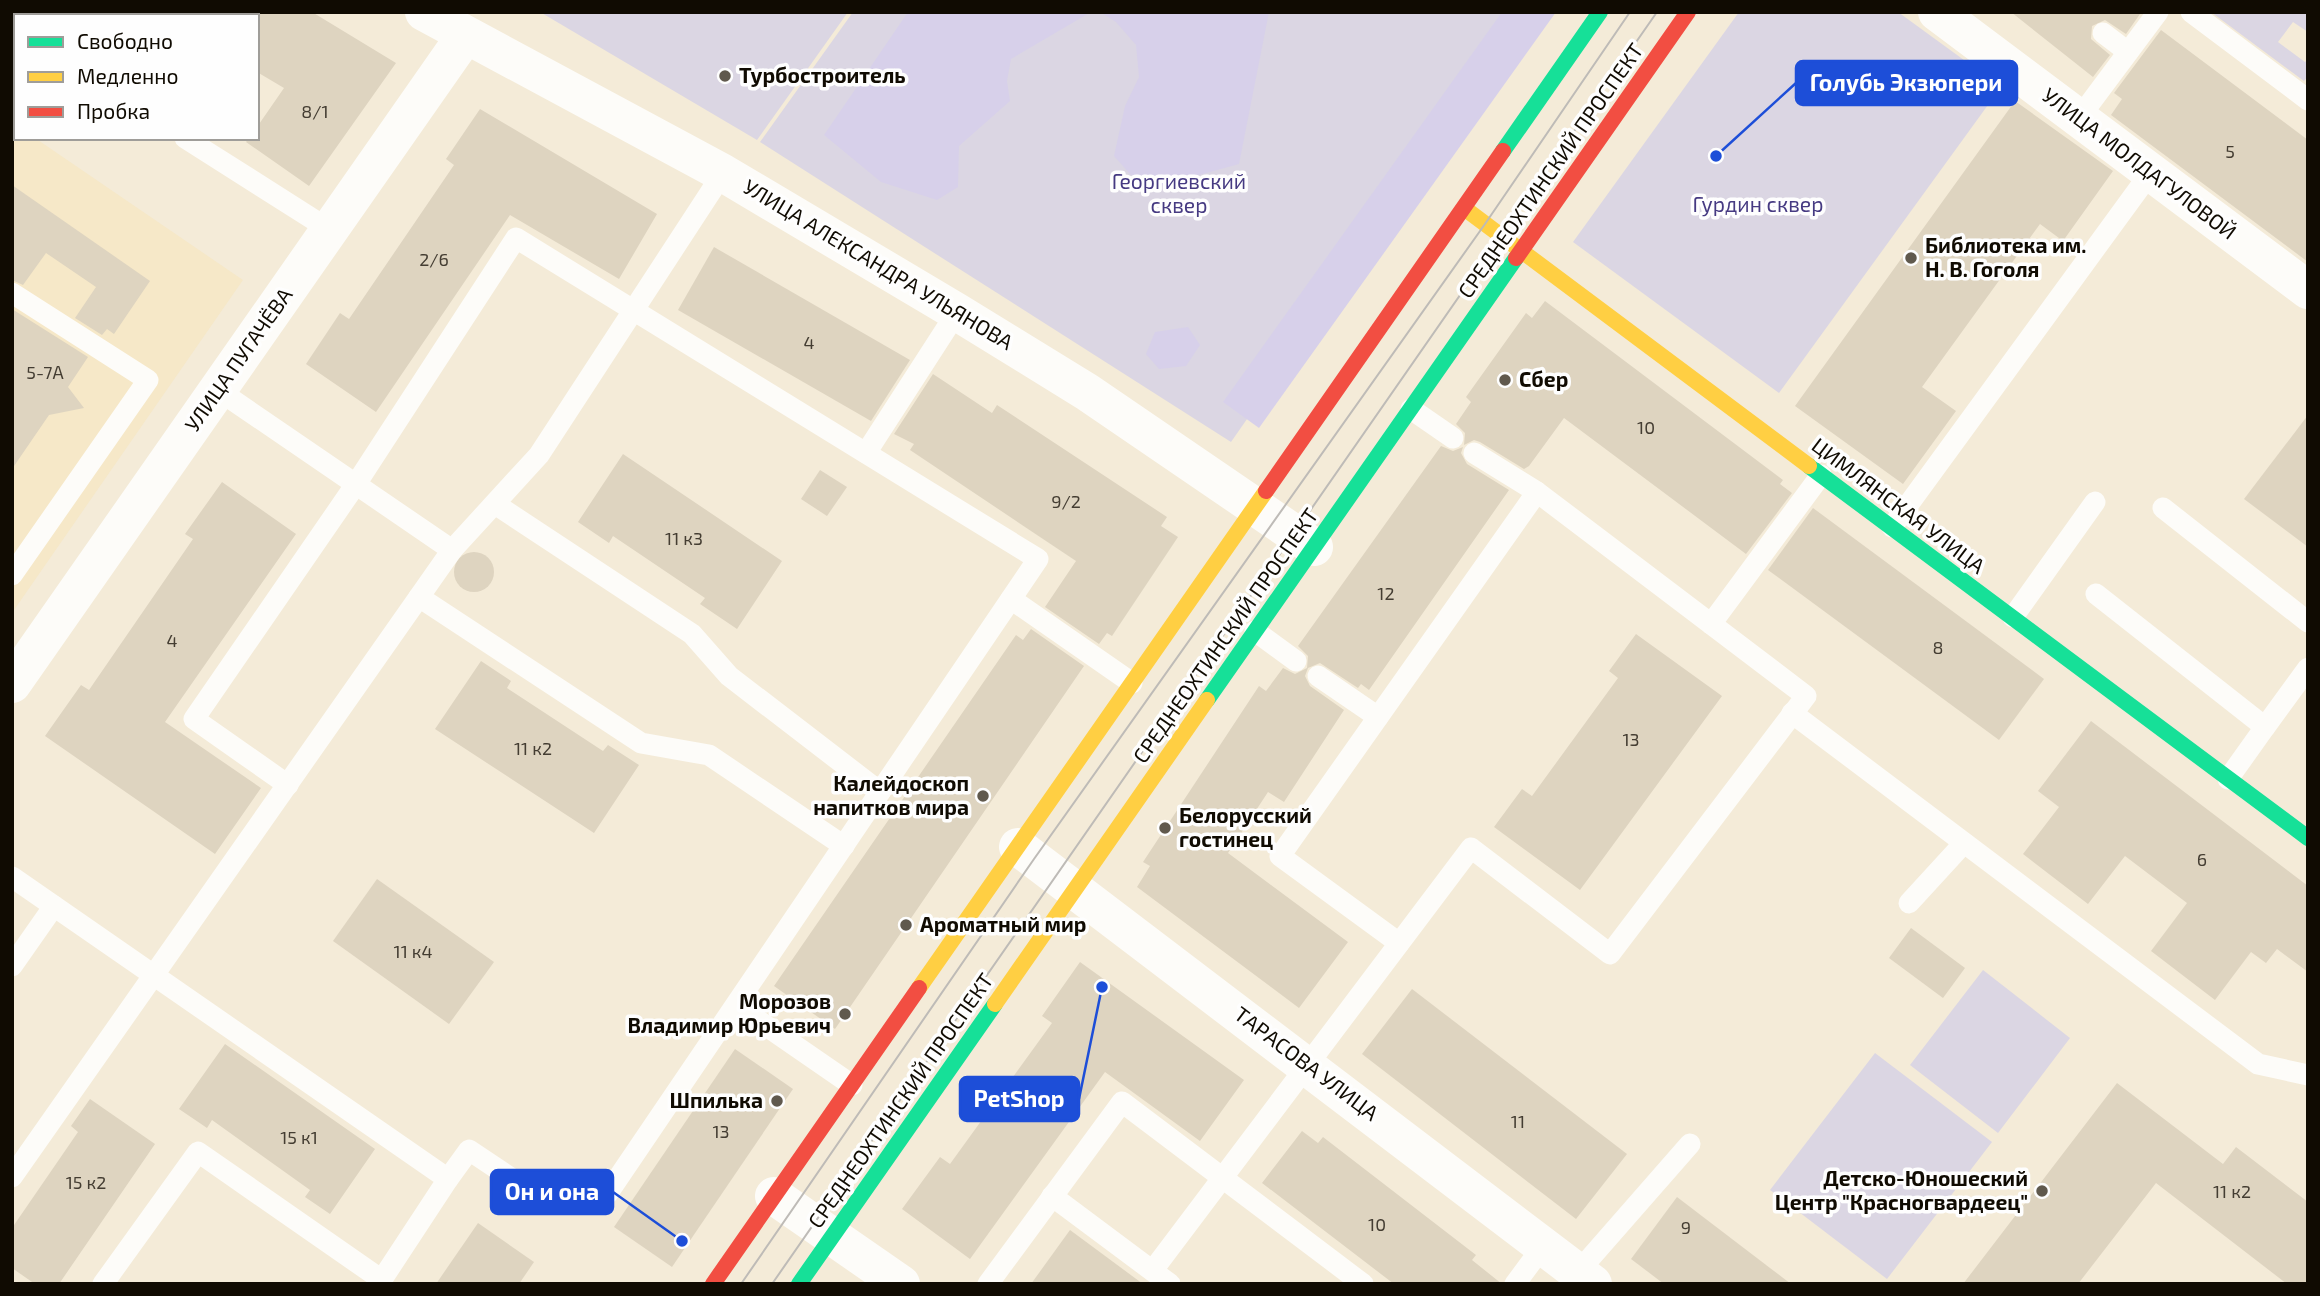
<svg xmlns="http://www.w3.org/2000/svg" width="2320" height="1296" font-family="'Exo 2',sans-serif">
<rect width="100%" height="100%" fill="#f4ebd8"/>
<path fill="#f6e8c8" d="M 12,123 L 16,125 L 16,138 L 35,138 L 243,280 L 12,613 Z"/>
<g fill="#dbd6e3">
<path d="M 540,12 L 848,12 L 757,140 Z"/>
<path d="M 853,12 L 1531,12 L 1231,442 L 760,142 Z"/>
<path d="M 1739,12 L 1898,12 L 2001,87 L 1779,393 L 1573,242 Z"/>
<path d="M 2211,12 L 2308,12 L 2308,32 L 2293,22 L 2278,42 L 2305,62 L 2308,59 L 2308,76 L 2304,81 Z"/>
<path d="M 1983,970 L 2070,1038 L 1998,1133 L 1910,1065 Z"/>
<path d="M 1875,1053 L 1992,1142 L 1887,1279 L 1770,1190 Z"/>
</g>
<g fill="#d7d0ea">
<path d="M 908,12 L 1091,12 L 1011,59 L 1007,81 L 1010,101 L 959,146 L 958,187 L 937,200 L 881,182 L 824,135 Z"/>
<path d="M 1100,12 L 1269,12 L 1239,164 L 1159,186 L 1131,175 L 1114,156 L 1125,106 L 1139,77 L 1136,45 L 1116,22 Z"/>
<path d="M 1502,12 L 1556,12 L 1259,428 L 1223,402 Z"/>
<path d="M 1188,327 L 1200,345 L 1186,366 L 1159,369 L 1146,354 L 1155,332 Z"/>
</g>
<g fill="#ded4c0">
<path d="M 257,12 L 312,12 L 396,63 L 309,186 L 246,142 L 249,138 L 257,138 L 257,127 L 284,88 L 257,72 Z"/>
<path d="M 2011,12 L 2137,12 L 2140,14 L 2126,34 L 2105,20 L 2092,26 L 2091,39 L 2110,55 L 2093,77 Z"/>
<path d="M 2161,30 L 2308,140 L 2308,262 L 2111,115 L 2122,99 L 2114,93 Z"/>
<path d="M 2015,101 L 2113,171 L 2063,241 L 2040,224 L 1922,387 L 1956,411 L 1903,484 L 1795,406 Z"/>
<path d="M 480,109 L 657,214 L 619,279 L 510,215 L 376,412 L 306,364 L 340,313 L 349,319 L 454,165 L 446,159 Z"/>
<path d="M 12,185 L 150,281 L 114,334 L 107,329 L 102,335 L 75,318 L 96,287 L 46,253 L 23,285 L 12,280 Z"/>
<path d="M 714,247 L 910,360 L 871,421 L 678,310 Z"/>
<path d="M 1545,301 L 1783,480 L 1780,484 L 1792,493 L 1746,554 L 1564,418 L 1529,466 L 1524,469 L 1480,442 L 1474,440 L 1464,445 L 1465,433 L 1456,424 L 1471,402 L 1466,397 L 1526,313 L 1532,318 Z"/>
<path d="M 12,309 L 88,357 L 68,387 L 84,408 L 49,415 L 12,469 Z"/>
<path d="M 933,374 L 992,413 L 997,405 L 1167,517 L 1161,526 L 1178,537 L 1112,636 L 1107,633 L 1099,644 L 1045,607 L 1076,561 L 910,450 L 914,444 L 894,434 Z"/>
<path d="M 2308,415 L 2308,547 L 2244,499 Z"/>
<path d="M 1441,446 L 1453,451 L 1463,447 L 1461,453 L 1467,464 L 1509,490 L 1369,690 L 1361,684 L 1358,688 L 1320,663 L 1308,668 L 1305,676 L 1310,686 L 1344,710 L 1284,802 L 1268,792 L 1228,853 L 1348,942 L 1299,1008 L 1137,887 L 1150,866 L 1143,862 L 1259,686 L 1266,691 L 1283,668 L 1295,674 L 1307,668 L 1308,656 L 1298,646 Z"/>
<path d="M 623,454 L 782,561 L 737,629 L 700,604 L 705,598 L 613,536 L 609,543 L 578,522 Z"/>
<path d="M 820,470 L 847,487 L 827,516 L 801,499 Z"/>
<path d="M 222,482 L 296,534 L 165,722 L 261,788 L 215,854 L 45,736 L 81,685 L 89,690 L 193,539 L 185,534 Z"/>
<path d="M 1813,508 L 2044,679 L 1999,740 L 1768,570 Z"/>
<circle cx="474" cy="572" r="20"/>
<path d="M 1031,629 L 1084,666 L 835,1029 L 774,986 L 1016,635 L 1023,640 Z"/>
<path d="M 1636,634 L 1722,696 L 1580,890 L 1494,827 L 1522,789 L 1532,796 L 1618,678 L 1609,671 Z"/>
<path d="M 481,661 L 511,681 L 507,688 L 603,751 L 608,745 L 639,765 L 594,833 L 435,729 Z"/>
<path d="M 2091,721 L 2308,886 L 2308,972 L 2277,949 L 2266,963 L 2251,952 L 2215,1000 L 2151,951 L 2187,903 L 2125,856 L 2088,904 L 2023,854 L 2059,807 L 2038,791 Z"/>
<path d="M 377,879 L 494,962 L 449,1024 L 333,941 Z"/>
<path d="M 1911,928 L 1965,968 L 1943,998 L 1889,958 Z"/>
<path d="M 1080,962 L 1244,1080 L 1200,1141 L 1105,1072 L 970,1259 L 902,1209 L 940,1157 L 950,1164 L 1052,1023 L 1042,1016 Z"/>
<path d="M 1412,989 L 1627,1154 L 1576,1219 L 1362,1054 Z"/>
<path d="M 225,1044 L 375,1149 L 330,1214 L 305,1197 L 310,1190 L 212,1120 L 207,1128 L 179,1109 Z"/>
<path d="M 735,1049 L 793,1089 L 672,1267 L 614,1227 Z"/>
<path d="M 2117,1083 L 2223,1164 L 2236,1147 L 2308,1202 L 2308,1284 L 2287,1284 L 2156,1183 L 2078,1284 L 1963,1284 Z"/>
<path d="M 90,1099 L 155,1144 L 59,1284 L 35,1284 L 12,1268 L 12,1228 L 78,1132 L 71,1126 Z"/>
<path d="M 1302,1131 L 1318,1143 L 1323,1137 L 1476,1255 L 1472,1260 L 1502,1284 L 1394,1284 L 1262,1183 Z"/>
<path d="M 1677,1197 L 1791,1284 L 1664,1284 L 1631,1259 Z"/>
<path d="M 478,1223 L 534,1262 L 519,1284 L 436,1284 Z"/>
<path d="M 1070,1230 L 1143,1284 L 1031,1284 Z"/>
</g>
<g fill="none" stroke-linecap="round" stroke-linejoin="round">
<g stroke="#fdfcf9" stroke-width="21">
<path d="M 2191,12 L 2308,100"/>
<path d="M 12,27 L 16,30"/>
<path d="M 2103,33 L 2128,52"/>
<path d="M 2079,118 L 2158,12"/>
<path d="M 185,138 L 330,230"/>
<path d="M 12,293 L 148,380 L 12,575"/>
<path d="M 218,390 L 452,550"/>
<path d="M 1411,409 L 1453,438"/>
<path d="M 866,453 L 957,312"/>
<path d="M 495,504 L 692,634 L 729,676 L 880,792"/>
<path d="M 2163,508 L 2308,622"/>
<path d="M 1892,527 L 2151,172"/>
<path d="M 2096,594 L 2265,727 L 2228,779"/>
<path d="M 419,597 L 641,743 L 709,755 L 844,846"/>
<path d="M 1011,599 L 1132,683"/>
<path d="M 2013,617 L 2095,502"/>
<path d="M 1711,624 L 1821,475"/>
<path d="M 1255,631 L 1296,661"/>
<path d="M 1318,676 L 1378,717"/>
<path d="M 1792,713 L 2258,1064 L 2308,1075"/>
<path d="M 2265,727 L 2308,668"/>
<path d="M 288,785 L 194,719 L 356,484 L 516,238 L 1038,559 L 608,1193 L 544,1200 L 469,1150 L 448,1179"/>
<path d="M 12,877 L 448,1179 L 379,1284"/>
<path d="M 1909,903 L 1964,843"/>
<path d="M 1399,943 L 1280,856 L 1537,492"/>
<path d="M 12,966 L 54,906"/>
<path d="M 736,1005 L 852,1085"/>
<path d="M 12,1177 L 452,550 L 539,455 L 723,173"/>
<path d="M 1052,1196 L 1170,1284"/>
<path d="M 1153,1270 L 1471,848 L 1610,954 L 1806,696 L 1537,492 L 1474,453"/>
<path d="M 1578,1272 L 1690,1144"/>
<path d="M 103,1284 L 198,1152 L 382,1280"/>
<path d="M 988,1284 L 1122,1102 L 1363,1284"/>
<path d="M 1515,1284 L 1544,1245"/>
</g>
<g stroke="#fdfcf9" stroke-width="38">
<path d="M 424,12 L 723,173 L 957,312 L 1087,392 L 1314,547"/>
<path d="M 1937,12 L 2308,290"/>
<path d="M 12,684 L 465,36"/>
<path d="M 1018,847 L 1593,1284"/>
<path d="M 774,1196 L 901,1284"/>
</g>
<g stroke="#16e098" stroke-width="16">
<path d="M 1503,151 L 1600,12"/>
<path d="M 1809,466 L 2308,838"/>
<path d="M 1207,700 L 1516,258"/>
<path d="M 799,1284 L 995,1004"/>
</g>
<g stroke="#ffcf43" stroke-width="16">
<path d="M 1464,208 L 1809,466"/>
<path d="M 919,988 L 1266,491"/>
<path d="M 995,1004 L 1207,700"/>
</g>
<g stroke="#f24e42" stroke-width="16">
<path d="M 1516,258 L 1688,12"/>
<path d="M 1266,491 L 1503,151"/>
<path d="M 713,1284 L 919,988"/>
</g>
<g stroke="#bebbb7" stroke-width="2">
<path d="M 741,1284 L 1034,859 L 1485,224 L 1630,12"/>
<path d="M 772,1284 L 1657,12"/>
</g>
</g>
<g fill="#60594d" stroke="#fefefe" stroke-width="2.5">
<circle cx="725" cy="76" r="7"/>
<circle cx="1911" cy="258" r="7"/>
<circle cx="1505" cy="380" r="7"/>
<circle cx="983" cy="796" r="7"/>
<circle cx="1165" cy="828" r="7"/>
<circle cx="906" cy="925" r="7"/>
<circle cx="845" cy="1014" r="7"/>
<circle cx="777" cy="1101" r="7"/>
<circle cx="2042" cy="1191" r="7"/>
</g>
<g text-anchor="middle" stroke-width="7" stroke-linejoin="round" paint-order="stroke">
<g font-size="18" fill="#443d32">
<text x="315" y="118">8/1</text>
<text x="2230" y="158">5</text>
<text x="434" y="266">2/6</text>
<text x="809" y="349">4</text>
<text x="45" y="379">5-7А</text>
<text x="1646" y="434">10</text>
<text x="1066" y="508">9/2</text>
<text x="684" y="545">11 к3</text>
<text x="1386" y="600">12</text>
<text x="172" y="647">4</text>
<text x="1938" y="654">8</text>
<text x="1631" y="746">13</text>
<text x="533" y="755">11 к2</text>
<text x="2202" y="866">6</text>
<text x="413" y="958">11 к4</text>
<text x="1518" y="1128">11</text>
<text x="721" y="1138">13</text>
<text x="299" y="1144">15 к1</text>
<text x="86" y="1189">15 к2</text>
<text x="2232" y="1198">11 к2</text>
<text x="1377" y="1231">10</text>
<text x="1686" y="1234">9</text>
</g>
<g font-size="21" font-weight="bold" fill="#100b02" stroke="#fefefe" text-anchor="start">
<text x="739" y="83">Турбостроитель</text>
<text x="1925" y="253">Библиотека им.<tspan x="1925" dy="24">Н. В. Гоголя</tspan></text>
<text x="1519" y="387">Сбер</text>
<text x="969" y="791" text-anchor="end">Калейдоскоп<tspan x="969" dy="24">напитков мира</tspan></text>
<text x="1179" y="823">Белорусский<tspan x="1179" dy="24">гостинец</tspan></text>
<text x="920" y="932">Ароматный мир</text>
<text x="831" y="1009" text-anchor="end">Морозов<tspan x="831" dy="24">Владимир Юрьевич</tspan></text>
<text x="763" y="1108" text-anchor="end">Шпилька</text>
<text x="2028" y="1186" text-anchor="end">Детско-Юношеский<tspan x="2028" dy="24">Центр "Красногвардеец"</tspan></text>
</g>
<g font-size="21" fill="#100b02" stroke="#fefefe">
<text transform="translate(2139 164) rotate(37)" y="7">УЛИЦА МОЛДАГУЛОВОЙ</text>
<text transform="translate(1551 171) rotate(-55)" y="7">СРЕДНЕОХТИНСКИЙ ПРОСПЕКТ</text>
<text transform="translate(878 265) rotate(31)" y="7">УЛИЦА АЛЕКСАНДРА УЛЬЯНОВА</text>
<text transform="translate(239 360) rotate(-55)" y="7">УЛИЦА ПУГАЧЁВА</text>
<text transform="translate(1898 506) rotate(37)" y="7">ЦИМЛЯНСКАЯ УЛИЦА</text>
<text transform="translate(1226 636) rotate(-55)" y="7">СРЕДНЕОХТИНСКИЙ ПРОСПЕКТ</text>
<text transform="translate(1306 1064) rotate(37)" y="7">ТАРАСОВА УЛИЦА</text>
<text transform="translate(901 1101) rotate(-55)" y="7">СРЕДНЕОХТИНСКИЙ ПРОСПЕКТ</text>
</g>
<g font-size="21" fill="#463a82" stroke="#fefefe">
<text x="1179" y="189">Георгиевский<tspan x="1179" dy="24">сквер</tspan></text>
<text x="1758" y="212">Гурдин сквер</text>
</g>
</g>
<path fill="none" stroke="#1d4ed8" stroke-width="2.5" d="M1716 156L1796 83M1102 987L1079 1099M682 1241L613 1192"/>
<g fill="#1d4ed8" stroke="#fefefe" stroke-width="2.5">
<circle cx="1716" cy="156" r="7"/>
<circle cx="1102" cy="987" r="7"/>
<circle cx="682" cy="1241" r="7"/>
</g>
<g fill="#1d4ed8" stroke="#1d4ed8" stroke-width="2.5">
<rect x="1796" y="61" width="221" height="44" rx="7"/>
<rect x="960" y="1077" width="119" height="44" rx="7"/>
<rect x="491" y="1170" width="122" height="44" rx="7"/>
</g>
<g font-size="23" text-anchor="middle" font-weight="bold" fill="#fff">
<text x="1906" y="91">Голубь Экзюпери</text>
<text x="1019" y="1107">PetShop</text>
<text x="552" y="1200">Он и она</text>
</g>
<rect width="2320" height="1296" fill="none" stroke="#100b02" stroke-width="28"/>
<rect x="14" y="14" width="245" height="126" fill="#fefefe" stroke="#9f9d99" stroke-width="2"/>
<rect x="28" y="37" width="35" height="10" fill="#16e098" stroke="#9f9d99" stroke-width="2"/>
<text x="77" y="49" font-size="21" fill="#100b02">Свободно</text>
<rect x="28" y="72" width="35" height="10" fill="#ffcf43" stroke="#9f9d99" stroke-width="2"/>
<text x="77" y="84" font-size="21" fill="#100b02">Медленно</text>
<rect x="28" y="107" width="35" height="10" fill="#f24e42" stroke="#9f9d99" stroke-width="2"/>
<text x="77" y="119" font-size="21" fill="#100b02">Пробка</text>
</svg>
